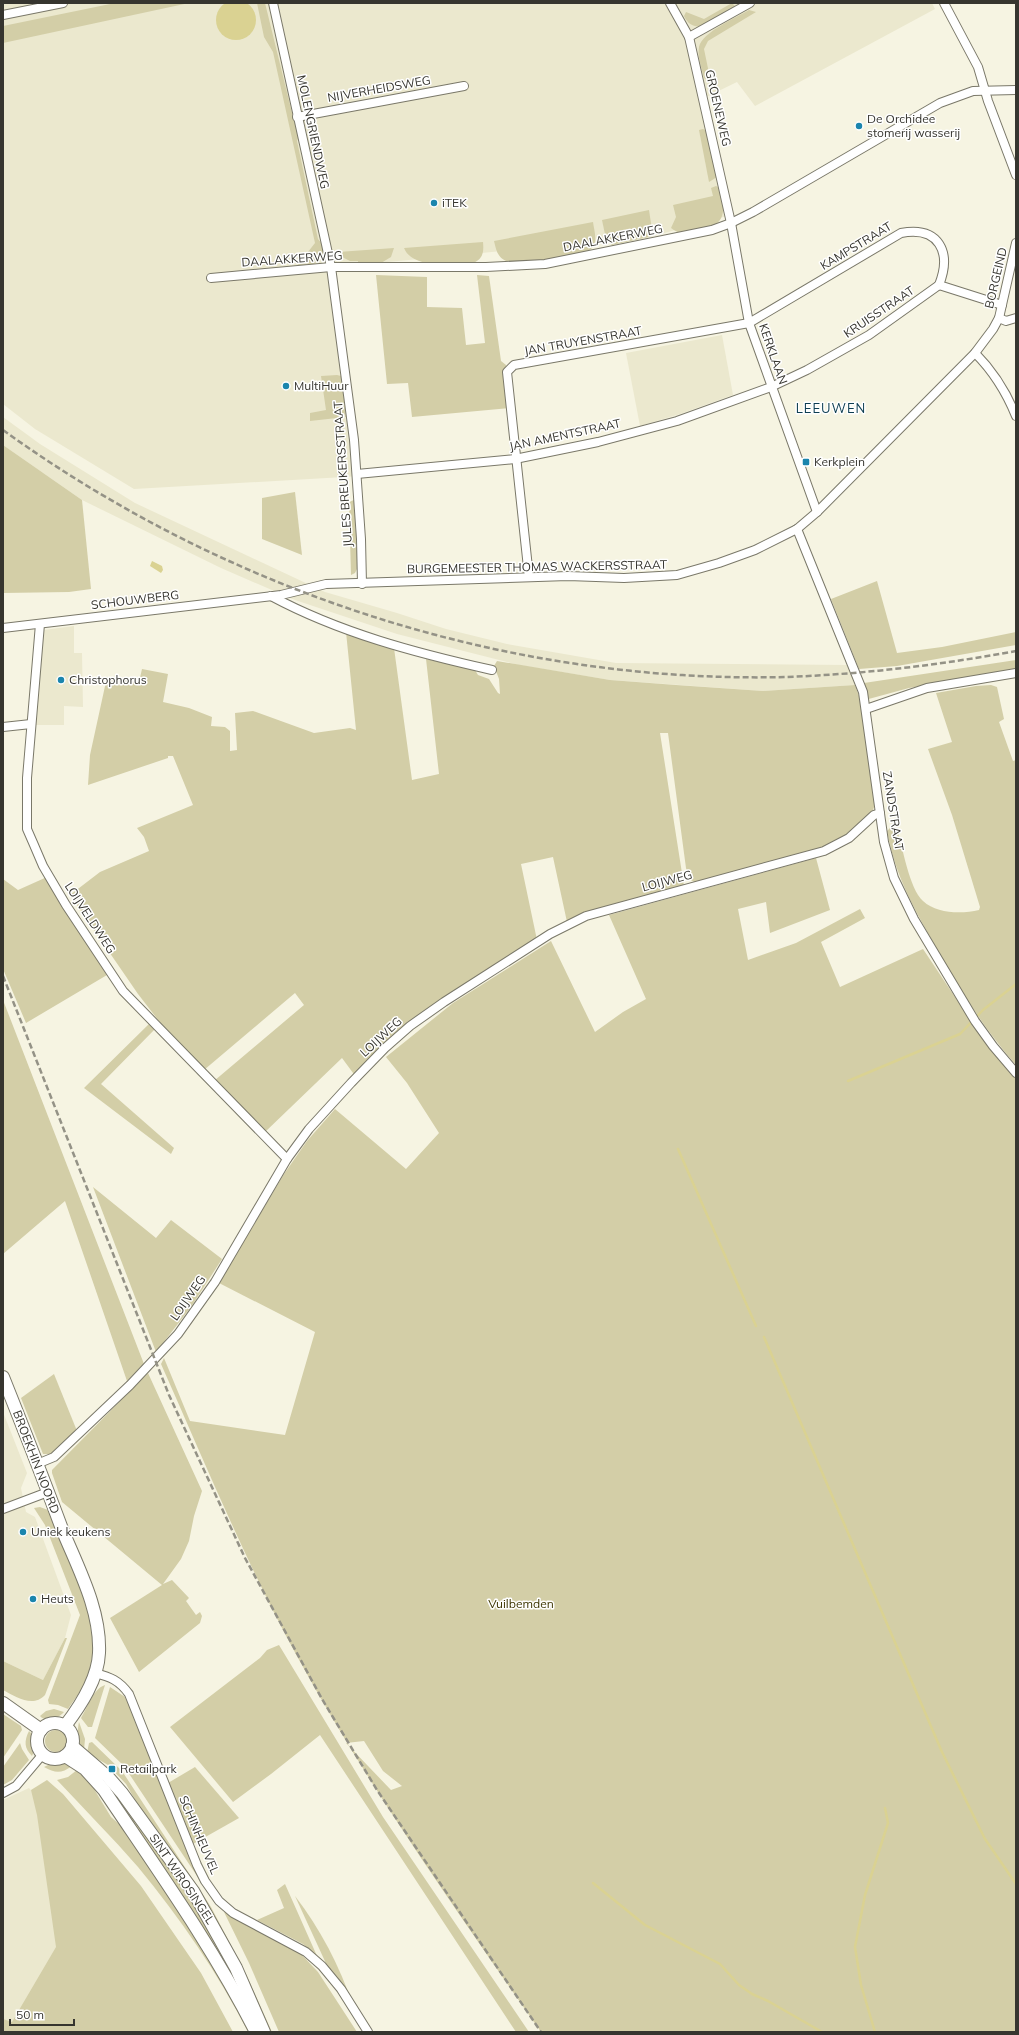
<svg xmlns="http://www.w3.org/2000/svg" width="1019" height="2035" font-family="Mulish,sans-serif">
<rect width="100%" height="100%" fill="#f6f4e2"/>
<g fill="#ebe8ce">
<path d="M 3,3 L 932,3 L 935,9 L 755,106 L 737,82 L 700,100 L 727,216 L 650,237 L 335,267 L 361,476 L 134,489 L 35,429 L 3,404 Z"/>
<path d="M 722,335 L 733,395 L 680,414 L 640,426 L 626,353 Z"/>
<path d="M 3,417 L 40,444 L 135,503 L 325,592 L 397,613 L 446,629 L 507,644 L 616,663 L 847,665 L 855,685 L 763,691 L 610,680 L 519,665 L 397,634 L 295,600 L 221,568 L 82,500 L 3,445 Z"/>
<path d="M 74,626 L 74,653 L 82,653 L 83,707 L 64,706 L 64,725 L 35,725 L 44,630 Z"/>
<path d="M 3,1412 L 27,1473 L 21,1488 L 26,1512 L 35,1517 L 71,1615 L 65,1638 L 43,1680 L 3,1661 Z"/>
<path d="M 29,1788 L 36,1796 L 69,2010 L 39,2032 L 3,2021 L 3,1800 Z"/>
</g>
<g fill="#d3cea7" fill-rule="evenodd">
<path d="M 115,3 L 189,3 L 3,43 L 3,26 Z"/>
<path d="M 257,3 L 265,3 L 294,121 L 299,135 L 297,141 L 318,239 L 323,245 L 323,255 L 312,266 L 297,266 L 315,243 L 273,52 L 264,37 Z"/>
<path d="M 732,3 L 735,6 L 734,9 C 718,18 695,39 684,16 L 686,12 L 704,19 Z"/>
<path d="M 749,10 L 756,12 L 708,41 L 704,49 L 711,83 L 704,78 C 702,69 697,56 699,47 C 702,32 736,18 749,10 Z"/>
<path d="M 703,129 L 707,131 L 717,177 L 709,182 L 699,130 Z"/>
<path d="M 716,186 L 720,188 C 722,197 725,207 722,216 C 718,229 694,233 682,233 C 678,233 674,230 671,228 L 676,217 L 673,205 L 713,196 L 711,188 Z"/>
<path d="M 649,210 L 652,230 L 649,237 L 612,245 L 606,239 L 602,220 Z"/>
<path d="M 593,222 C 594,230 598,241 592,248 C 582,259 518,268 506,261 C 497,257 496,249 494,241 Z"/>
<path d="M 483,242 C 484,252 483,259 473,263 C 452,263 413,270 404,248 Z"/>
<path d="M 394,248 L 391,257 L 381,263 L 358,263 L 358,261 L 350,261 L 338,255 L 338,252 Z"/>
<path d="M 376,275 L 427,277 L 427,307 L 462,308 L 466,345 L 485,343 L 477,275 L 489,276 L 501,361 L 506,365 L 510,408 L 412,417 L 408,383 L 387,384 Z"/>
<path d="M 337,375 L 341,376 L 346,417 L 310,421 L 310,413 L 326,410 L 321,376 Z"/>
<path d="M 3,445 L 82,500 L 91,589 L 69,592 L 3,593 Z"/>
<path d="M 295,492 L 302,555 L 262,539 L 262,498 Z"/>
<path d="M 354,500 L 358,567 L 355,573 L 351,575 L 349,502 Z"/>
<path d="M 877,581 L 897,653 L 942,647 L 1016,632 L 1016,645 L 897,666 L 859,669 L 831,599 Z"/>
<path d="M 346,632 L 394,648 L 412,780 L 439,774 L 426,659 L 475,670 L 478,675 L 489,679 L 498,693 L 500,694 L 499,679 L 494,666 L 497,661 L 610,680 L 676,685 L 763,691 L 855,685 L 863,707 L 875,805 L 872,812 L 845,836 L 823,848 L 696,883 L 689,879 L 686,868 L 668,733 L 660,733 L 684,886 L 567,922 L 553,857 L 521,864 L 537,940 L 433,1007 L 356,1077 L 342,1058 L 264,1133 L 214,1081 L 304,1005 L 295,993 L 204,1070 L 162,1025 L 138,994 L 70,895 L 100,872 L 149,851 L 144,837 L 137,828 L 193,805 L 173,756 L 168,756 L 168,758 L 88,785 L 90,755 L 107,677 L 139,682 L 142,669 L 168,674 L 163,702 L 189,708 L 212,717 L 211,726 L 225,727 L 230,731 L 230,751 L 237,750 L 235,713 L 253,711 L 314,733 L 350,728 L 356,730 Z"/>
<path d="M 1016,660 L 1016,670 L 909,688 L 865,700 L 864,683 Z"/>
<path d="M 991,685 L 997,687 L 1004,719 L 999,722 L 1013,761 L 1016,760 L 1016,1065 C 985,1030 960,990 937,949 C 914,908 896,878 887,831 L 890,828 L 897,829 C 903,848 909,888 923,901 C 937,914 962,914 979,910 L 980,907 L 952,815 L 928,749 L 952,742 L 936,693 L 976,686 Z"/>
<path d="M 816,858 L 830,910 L 770,933 L 766,902 L 738,909 L 748,960 L 796,943 L 860,909 L 865,918 L 821,942 L 840,987 L 923,949 L 981,1036 L 1016,1079 L 1016,2032 L 541,2032 C 456,1910 370,1789 298,1658 C 246,1563 205,1463 161,1364 L 164,1358 L 190,1421 L 285,1435 L 315,1332 L 219,1283 L 284,1174 L 307,1141 L 335,1109 L 406,1169 L 439,1133 L 407,1083 L 386,1057 L 453,1003 L 551,941 L 595,1032 L 623,1012 L 646,999 L 609,915 ZM 364,1741 L 383,1771 L 402,1786 L 391,1790 L 346,1743 Z"/>
<path d="M 47,877 L 58,899 L 107,975 L 26,1023 L 3,969 L 3,879 L 18,890 Z"/>
<path d="M 3,1000 L 144,1364 L 127,1381 L 65,1201 L 3,1254 Z"/>
<path d="M 151,1022 L 156,1028 L 101,1084 L 174,1148 L 171,1154 L 84,1088 Z"/>
<path d="M 93,1187 L 156,1238 L 171,1220 L 222,1259 L 191,1307 L 156,1352 Z"/>
<path d="M 148,1373 L 202,1491 L 194,1516 L 189,1541 L 181,1559 L 163,1584 L 172,1580 L 189,1598 L 186,1601 L 196,1615 L 200,1612 L 202,1616 L 200,1623 L 139,1672 L 110,1618 L 162,1585 L 62,1502 L 52,1473 L 52,1470 Z"/>
<path d="M 54,1374 L 77,1431 L 53,1454 L 43,1454 L 21,1398 Z"/>
<path d="M 40,1507 L 48,1510 L 52,1517 C 72,1566 108,1626 86,1680 C 82,1690 74,1700 68,1709 L 58,1705 L 49,1704 L 48,1700 L 80,1615 L 45,1525 L 34,1508 Z"/>
<path d="M 65,1638 L 67,1638 L 45,1695 C 33,1708 16,1697 3,1690 L 3,1661 L 43,1680 Z"/>
<path d="M 279,1645 L 383,1817 L 529,2032 L 516,2032 L 320,1735 L 271,1774 L 233,1802 L 170,1727 L 260,1658 L 267,1650 Z"/>
<path d="M 105,1685 L 92,1727 L 88,1727 L 81,1718 C 88,1707 93,1689 105,1685 Z"/>
<path d="M 110,1687 L 125,1697 L 132,1711 L 199,1879 L 124,1766 L 95,1738 Z"/>
<path d="M 54,1709 L 64,1712 C 58,1719 46,1723 40,1716 L 46,1711 Z"/>
<path d="M 3,1714 L 21,1726 L 22,1730 L 3,1758 Z"/>
<path d="M 79,1722 L 85,1739 L 84,1750 C 77,1743 77,1731 79,1722 Z"/>
<circle cx="56" cy="1741" r="11"/>
<path d="M 29,1731 C 37,1738 36,1748 32,1756 C 24,1748 24,1741 29,1731 Z"/>
<path d="M 92,1742 L 122,1771 L 211,1907 L 246,1974 L 272,2032 L 267,2032 L 126,1784 L 108,1765 L 87,1753 L 89,1743 Z"/>
<path d="M 20,1743 L 22,1749 L 29,1760 L 12,1780 L 3,1785 L 3,1767 Z"/>
<path d="M 65,1762 L 72,1766 C 61,1774 55,1773 44,1767 L 52,1763 Z"/>
<path d="M 195,1767 L 239,1818 L 193,1844 L 168,1783 Z"/>
<path d="M 77,1770 L 88,1779 L 111,1817 L 128,1832 L 216,1968 L 252,2032 L 248,2032 C 218,1973 180,1918 138,1867 C 112,1837 84,1809 57,1780 L 68,1777 Z"/>
<path d="M 101,1774 L 197,1905 L 247,2000 Z"/>
<path d="M 47,1780 L 63,1794 L 141,1886 L 201,1973 L 233,2032 L 3,2032 L 3,2019 L 12,2022 L 56,1947 L 37,1815 L 31,1790 Z"/>
<path d="M 285,1884 L 317,1956 L 303,1944 L 257,1920 L 284,1908 L 277,1890 Z"/>
<path d="M 295,1896 C 321,1930 339,1965 353,2005 L 329,1970 Z"/>
<path d="M 224,1912 L 301,1954 L 318,1972 L 357,2032 L 279,2032 L 249,1963 Z"/>
</g>
<g fill="#dad292">
<circle cx="236" cy="20" r="20"/>
<path d="M 152,561 L 162,566 L 163,570 L 161,573 L 150,566 Z"/>
</g>
<g fill="none" stroke-linecap="round" stroke-linejoin="round">
<g stroke="#dad292" stroke-width="2.5">
<path d="M 848,1081 L 960,1034 L 983,1010 L 1016,984"/>
<path d="M 678,1149 L 756,1326"/>
<path d="M 764,1337 L 942,1752 L 985,1839 L 1016,1884"/>
<path d="M 593,1883 L 645,1925 L 720,1964 L 739,1985 L 752,1994 L 768,2001 L 822,2032"/>
<path d="M 875,2032 L 861,1985 L 855,1947 L 865,1895 L 888,1823 L 885,1808"/>
<path d="M 1016,2032 L 1016,2031"/>
</g>
<g stroke="#7a7869" stroke-width="10">
<g id="street">
<path d="M 273,3 L 331,267 L 354,440 L 361,539 L 362,584"/>
<path d="M 670,3 L 689,37 L 731,223 L 749,323 L 817,512"/>
<path d="M 944,3 L 978,67 L 988,101 L 1016,175"/>
<path d="M 3,15 L 63,3"/>
<path d="M 689,37 L 750,3"/>
<path d="M 297,117 L 464,86"/>
<path d="M 211,278 L 331,267 L 486,267 L 545,264 L 712,230 L 731,223 L 753,212 L 940,103 L 973,91 L 1016,90"/>
<path d="M 939,285 L 1002,305"/>
<path d="M 999,318 L 1006,321 L 1016,318"/>
<path d="M 975,353 C 992,370 1007,394 1016,416"/>
<path d="M 357,474 L 515,459 L 598,442 L 677,421 L 771,387 L 807,370 L 869,335 L 939,285"/>
<path d="M 797,529 L 863,692 L 884,842 L 894,878 L 914,919 L 975,1021 L 993,1046 L 1016,1073"/>
<path d="M 529,577 L 507,372 L 514,365 L 749,323 L 901,233 C 939,226 952,252 939,285"/>
<path d="M 271,596 C 340,633 416,653 492,670"/>
<path d="M 40,624 L 27,778 L 27,829 L 34,845 L 43,866 L 66,905 L 123,991 L 287,1159"/>
<path d="M 3,628 L 281,595 L 326,584 L 568,576 L 624,578 L 677,575 L 719,563 L 755,550 L 797,529 L 817,512 L 975,353 L 993,329 L 999,318 L 1016,243"/>
<path d="M 866,709 L 927,688 L 1016,673"/>
<path d="M 3,727 L 31,724"/>
<path d="M 37,1464 L 54,1457 L 130,1385 L 178,1334 L 215,1282 L 287,1159 L 309,1129 L 351,1083 L 385,1048 L 410,1026 L 444,1002 L 550,934 L 586,916 L 824,851 L 849,838 L 874,815 L 880,813"/>
<path d="M 3,1509 L 48,1492"/>
<path d="M 95,1673 C 110,1677 119,1680 129,1694 L 197,1865 L 205,1881 L 219,1901 L 233,1913 L 306,1952 L 322,1966 L 341,1989 L 368,2032"/>
<path d="M 3,1793 L 16,1786 L 43,1754"/>
</g>
</g>
<g stroke="#7a7869" stroke-width="14">
<g id="secondary">
<path d="M 3,1377 C 23,1427 43,1478 62,1529 C 78,1568 101,1610 99,1653 C 98,1679 81,1705 65,1726"/>
<path d="M 3,1703 L 41,1730"/>
<circle cx="55" cy="1741" r="18"/>
<path d="M 72,1746 L 108,1777 L 122,1793 L 193,1891 L 236,1968 L 264,2032"/>
<path d="M 65,1756 L 85,1769 L 104,1790 C 157,1869 213,1947 256,2032"/>
</g>
</g>
<use href="#street" stroke="#fff" stroke-width="8"/>
<use href="#secondary" stroke="#fff" stroke-width="12"/>
<g stroke="#949286" stroke-width="2.5" stroke-dasharray="6 3" stroke-linecap="butt">
<path d="M 3,430 C 229,593 508,684 787,677 C 864,674 940,665 1016,651"/>
<path d="M 3,976 L 169,1395 L 245,1558 L 322,1699 L 377,1790 L 541,2032"/>
</g>
</g>
<g fill="#1a85ad" stroke="#fff" stroke-width="1.5">
<circle cx="859" cy="126" r="4"/>
<circle cx="434" cy="203" r="4"/>
<circle cx="286" cy="386" r="4"/>
<rect x="802" y="458" width="8" height="8" rx="2"/>
<circle cx="61" cy="680" r="4"/>
<circle cx="23" cy="1532" r="4"/>
<circle cx="33" cy="1599" r="4"/>
<rect x="108" y="1765" width="8" height="8" rx="2"/>
</g>
<g text-anchor="middle" stroke-width="3" stroke-linejoin="round" paint-order="stroke">
<g font-size="12" fill="#36352f" stroke="#fff">
<text transform="translate(379 89) rotate(-10)" y="4">NIJVERHEIDSWEG</text>
<text transform="translate(718 108) rotate(77)" y="4">GROENEWEG</text>
<text transform="translate(313 132) rotate(78)" y="4">MOLENGRIENDWEG</text>
<text transform="translate(613 238) rotate(-11)" y="4">DAALAKKERWEG</text>
<text transform="translate(856 246) rotate(-31)" y="4">KAMPSTRAAT</text>
<text transform="translate(292 259) rotate(-4)" y="4">DAALAKKERWEG</text>
<text transform="translate(996 278) rotate(-77)" y="4">BORGEIND</text>
<text transform="translate(879 312) rotate(-34)" y="4">KRUISSTRAAT</text>
<text transform="translate(583 341) rotate(-10)" y="4">JAN TRUYENSTRAAT</text>
<text transform="translate(773 354) rotate(71)" y="4">KERKLAAN</text>
<text transform="translate(565 435) rotate(-12)" y="4">JAN AMENTSTRAAT</text>
<text transform="translate(343 474) rotate(-94)" y="4">JULES BREUKERSSTRAAT</text>
<text transform="translate(537 567) rotate(-1)" y="4">BURGEMEESTER THOMAS WACKERSSTRAAT</text>
<text transform="translate(135 600) rotate(-7)" y="4">SCHOUWBERG</text>
<text transform="translate(893 811) rotate(81)" y="4">ZANDSTRAAT</text>
<text transform="translate(667 881) rotate(-15)" y="4">LOIJWEG</text>
<text transform="translate(90 918) rotate(57)" y="4">LOIJVELDWEG</text>
<text transform="translate(381 1037) rotate(-43)" y="4">LOIJWEG</text>
<text transform="translate(188 1298) rotate(-55)" y="4">LOIJWEG</text>
<text transform="translate(36 1462) rotate(69)" y="4">BROEKHIN NOORD</text>
<text transform="translate(199 1835) rotate(67)" y="4">SCHINHEUVEL</text>
<text transform="translate(182 1879) rotate(56)" y="4">SINT WIROSINGEL</text>
</g>
<g font-size="12" fill="#36352f" stroke="#fff" text-anchor="start">
<text x="867" y="123">De Orchidee<tspan x="867" dy="14">stomerij wasserij</tspan></text>
<text x="442" y="207">iTEK</text>
<text x="294" y="390">MultiHuur</text>
<text x="814" y="466">Kerkplein</text>
<text x="69" y="684">Christophorus</text>
<text x="31" y="1536">Uniek keukens</text>
<text x="41" y="1603">Heuts</text>
<text x="120" y="1773">Retailpark</text>
</g>
<g font-size="12" fill="#3d3601" stroke="#fff">
<text x="521" y="1608">Vuilbemden</text>
</g>
<g font-size="13" letter-spacing="1" fill="#0d3d51" stroke="#fff">
<text x="831" y="413">LEEUWEN</text>
</g>
</g>
<rect width="1019" height="2035" fill="none" stroke="#36352f" stroke-width="8"/>
<path d="M10 2019v6h64v-6" fill="none" stroke="#36352f" stroke-width="2"/>
<text x="16" y="2019" font-size="12" fill="#36352f" stroke="#ffffff" stroke-width="3" paint-order="stroke">50 m</text>
</svg>
